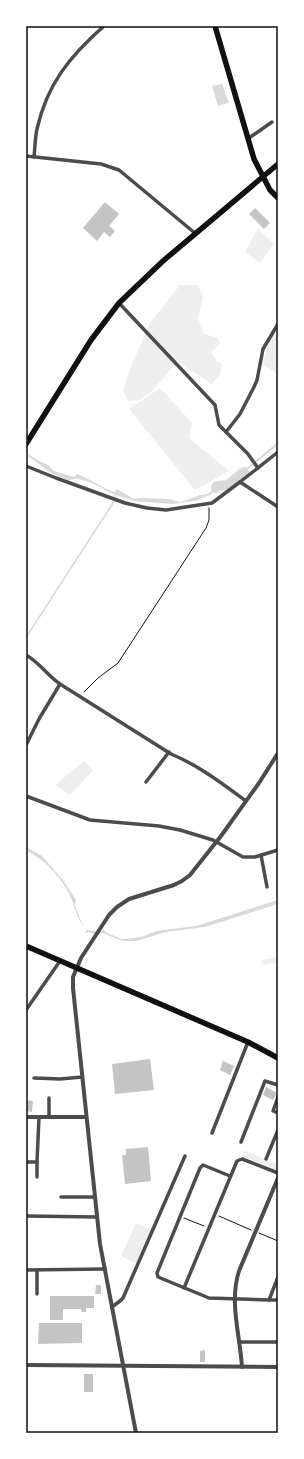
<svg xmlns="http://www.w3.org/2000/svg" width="304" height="1459" font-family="'Roboto Condensed',sans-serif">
<rect width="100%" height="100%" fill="#fff"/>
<g fill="#eee">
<path d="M 258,229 L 274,244 L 260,263 L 245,252 Z"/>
<path d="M 180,285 L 197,285 L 203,295 L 198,319 L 204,334 L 218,338 L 220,344 L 211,352 L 217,361 L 222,364 L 220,375 L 211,384 L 178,361 L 152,391 L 140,400 L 128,401 L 123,390 L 130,369 L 150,323 Z"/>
<path d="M 278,333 L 278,374 L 262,364 L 271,337 Z"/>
<path d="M 160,388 L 192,423 L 189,438 L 229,471 L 195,490 L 129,409 Z"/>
<path d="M 84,761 L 93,770 L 70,795 L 55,785 Z"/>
<path d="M 278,957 L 278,963 L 262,965 L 261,960 Z"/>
<path d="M 244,1150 L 278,1165 L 278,1169 L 274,1169 L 242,1156 Z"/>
<path d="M 136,1223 L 151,1230 L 136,1264 L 121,1256 Z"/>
</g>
<g fill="#d9d9d9">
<path d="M 222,84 L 229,103 L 218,106 L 212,86 Z"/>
<path d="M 278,442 L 278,445 L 227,486 L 217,487 L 210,495 L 201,498 L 199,500 L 173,504 L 134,501 L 116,495 L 114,503 L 26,639 L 26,636 L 112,503 L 115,495 C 103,489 91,481 78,479 C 75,478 72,480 69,480 C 64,479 56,475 51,473 C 43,468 35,460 26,455 L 26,453 L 39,461 L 48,465 L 54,471 L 74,477 L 77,474 C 90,479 101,487 114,492 L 117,489 L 134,499 L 141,498 L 169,499 L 181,502 L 200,495 L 208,494 L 216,486 L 226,485 Z"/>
<path d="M 26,847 L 42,856 L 63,880 L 76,900 L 75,905 L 80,919 L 84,927 L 88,930 L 101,932 L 103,929 L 107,933 L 122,939 L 135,938 L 144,936 L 156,931 L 196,926 L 278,900 L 278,904 L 205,927 L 166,932 L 136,941 L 123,941 L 102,933 L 93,934 L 88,932 L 86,933 L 85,932 L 87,930 C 78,922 76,911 72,900 C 63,878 46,861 26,850 Z"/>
</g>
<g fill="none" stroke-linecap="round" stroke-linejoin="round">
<path stroke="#d9d9d9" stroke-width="10" d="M 216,488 L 217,486 L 228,485 L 244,472"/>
</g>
<g fill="#c4c4c4">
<path d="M 105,202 L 119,214 L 109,226 L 115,231 L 110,237 L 104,232 L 97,241 L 83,228 Z"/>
<path d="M 255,208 L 270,223 L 264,229 L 249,214 Z"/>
<path d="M 150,1059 L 154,1090 L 115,1094 L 112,1064 Z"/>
<path d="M 223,1061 L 234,1066 L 230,1075 L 220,1070 Z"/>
<path d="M 266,1087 L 277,1093 L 273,1100 L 263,1095 Z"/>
<path d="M 26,1100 L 33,1101 L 32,1112 L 26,1111 Z"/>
<path d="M 148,1147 L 151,1181 L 125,1184 L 122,1155 L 126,1155 L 126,1149 Z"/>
<path d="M 96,1285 L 101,1285 L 101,1294 L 95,1294 Z"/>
<path d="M 50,1296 L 94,1296 L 94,1308 L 86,1308 L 86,1312 L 82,1312 L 81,1309 L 63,1309 L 63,1320 L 50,1320 Z"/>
<path d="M 39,1323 L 82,1323 L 82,1343 L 38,1344 Z"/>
<path d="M 205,1350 L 205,1362 L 200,1362 L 200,1351 Z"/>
<rect x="84" y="1374" width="9" height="18"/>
</g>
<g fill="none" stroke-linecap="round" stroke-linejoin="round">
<g stroke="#111" stroke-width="1">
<path d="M 84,692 L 98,678 L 118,663 L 206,528 L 209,520 L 209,508"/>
<path d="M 219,1216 L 251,1230"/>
<path d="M 184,1218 L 204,1226"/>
<path d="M 259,1233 L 278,1241"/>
</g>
<g stroke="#4c4c4c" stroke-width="3.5">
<path d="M 249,138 L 272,122"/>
<path d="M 26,156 L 101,164 L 119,170 L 196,234"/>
<path d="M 34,157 C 35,148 35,138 37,129 C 47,84 70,56 104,26"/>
<path d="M 119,303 L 215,405 L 219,425 L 248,454 L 258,468"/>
<path d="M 226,432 L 240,414 L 254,387 L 257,380 L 263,349 L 278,324"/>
<path d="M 26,466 L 56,478 L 125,503 L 147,508 L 166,510 L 212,503 L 240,482 L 278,452"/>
<path d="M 240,482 L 278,507"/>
<path d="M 26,655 C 39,662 48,676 60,684 L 171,754 C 198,765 223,784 246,801"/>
<path d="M 26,745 L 39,719 L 60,684"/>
<path d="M 146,782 L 169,752"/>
<path d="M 26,796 L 90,820 L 159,826 L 180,830 L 213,840 L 243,857 L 255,857 L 278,850"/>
<path d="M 261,855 L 267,887"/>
<path d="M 26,1010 L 60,961"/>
<path d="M 34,1078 L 60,1079 L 82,1077"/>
<path d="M 278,1097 L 273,1111 L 278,1113"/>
<path d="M 49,1098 L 49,1117"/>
<path d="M 212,1133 L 248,1042"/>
<path d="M 241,1142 L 265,1081 L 278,1085"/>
<path d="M 266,1159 L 278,1130"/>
<path d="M 26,1162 L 37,1162 L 39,1117"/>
<path d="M 230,1176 L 203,1165 L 200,1168 L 157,1273 L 158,1277 L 209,1298 L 269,1300 L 278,1277"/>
<path d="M 37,1177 L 37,1162"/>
<path d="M 61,1197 L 94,1197"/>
<path d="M 26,1216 L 97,1217"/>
<path d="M 26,1270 L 105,1269"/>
<path d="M 37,1270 L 37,1294"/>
<path d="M 184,1288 L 237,1161 L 242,1159 L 278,1173"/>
<path d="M 269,1300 L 278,1300"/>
<path d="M 112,1307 L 120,1301 L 123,1298 L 185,1156"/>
<path d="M 239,1342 L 278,1342"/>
</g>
<g stroke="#4c4c4c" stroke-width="4">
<path d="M 26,1117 L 86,1117"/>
<path d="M 26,1365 L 278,1367"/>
<path d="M 242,1367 C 240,1335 229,1302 239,1271 L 278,1178"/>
<path d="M 136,1433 L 100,1244 L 73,988 L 73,977 L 81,958 L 109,915 L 117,907 L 129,899 L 174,885 L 182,881 L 190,875 L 221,836 L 259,783 L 278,753"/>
</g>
<g stroke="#111" stroke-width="5.5">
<path d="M 215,26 L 254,159 L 270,190 L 278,198"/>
<path d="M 26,444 L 91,340 L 119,303 L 163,261 L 278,164"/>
<path d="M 26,946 L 248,1042 L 278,1058"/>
</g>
</g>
<rect width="304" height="1459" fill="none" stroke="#ffffff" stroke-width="54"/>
<rect x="27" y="27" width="250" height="1405" fill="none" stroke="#111" stroke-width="1.5"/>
</svg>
